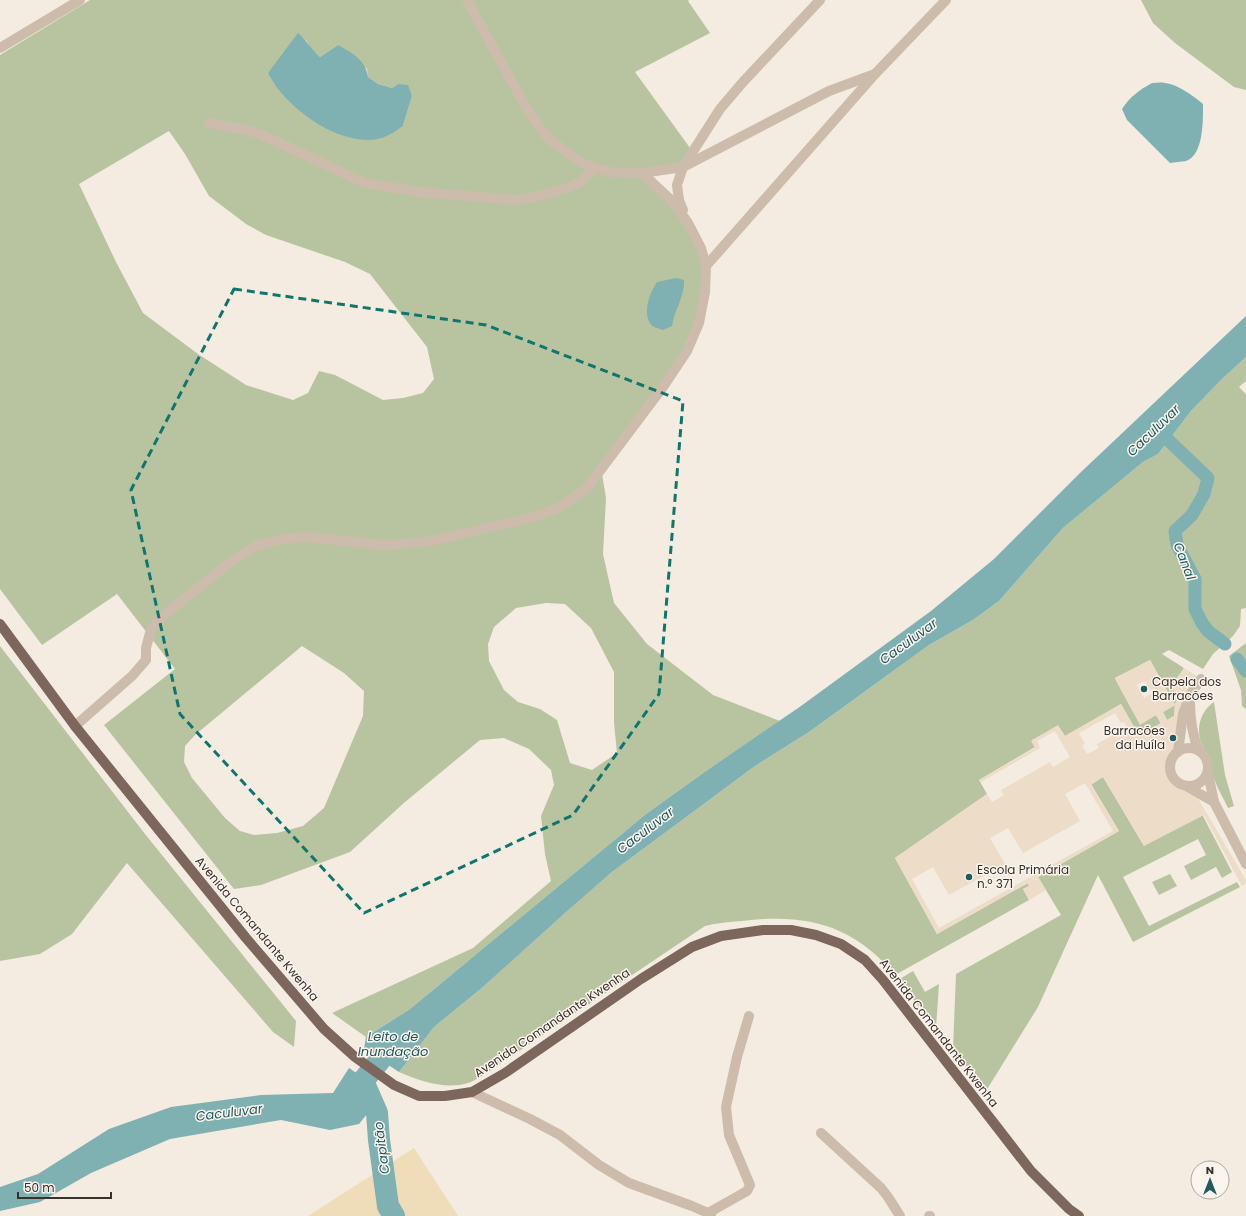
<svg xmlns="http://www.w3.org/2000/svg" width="1246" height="1216" font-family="Poppins,sans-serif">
<rect width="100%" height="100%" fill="#f4ebe1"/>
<g fill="#b8c4a0" fill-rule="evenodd">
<path d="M 90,0 L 689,0 L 688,1 L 710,33 L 635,72 L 693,152 L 683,167 L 643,173 L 673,202 L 701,248 L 705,292 L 687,351 L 601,468 L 606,498 L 603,554 L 614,603 L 647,644 L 713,695 L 780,721 L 706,771 L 646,814 L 410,1009 L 366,1037 L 332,1013 L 473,948 L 551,881 L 545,854 L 541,816 L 554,785 L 551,770 L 529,749 L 504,738 L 480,740 L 405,802 L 350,852 L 261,885 L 234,889 L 104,725 L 175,669 L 117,594 L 42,645 L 0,589 L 0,55 ZM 306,40 L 311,49 L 320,57 L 338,45 L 367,69 L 368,77 L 378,84 L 392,88 L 398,84 L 412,96 L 403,126 L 268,73 ZM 169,131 L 185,154 L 209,196 L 246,224 L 266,235 L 345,262 L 370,274 L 427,347 L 434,379 L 423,393 L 403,398 L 383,400 L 335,375 L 319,371 L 308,393 L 293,400 L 246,385 L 198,354 L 143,313 L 116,262 L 79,184 ZM 546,603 L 565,604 L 591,628 L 614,672 L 614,723 L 617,753 L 592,770 L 570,763 L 557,720 L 540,709 L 518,702 L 504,690 L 489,661 L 488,644 L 494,627 L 516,608 ZM 302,646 L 344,673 L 364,691 L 363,716 L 324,808 L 303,826 L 277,833 L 254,835 L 240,831 L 225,818 L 192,778 L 184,762 L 185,746 L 195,735 Z"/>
<path d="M 1141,0 L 1246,0 L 1246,90 L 1234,87 L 1175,43 L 1153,23 Z"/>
<path d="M 1246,357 L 1246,381 L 1239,387 L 1246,394 L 1246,608 L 1241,609 L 1240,626 L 1233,636 L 1213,654 L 1203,669 L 1169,650 L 1162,654 L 1184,668 L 1171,688 L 1179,694 L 1175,704 L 1174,716 L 1167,720 L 1163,712 L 1175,705 L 1150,660 L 1115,678 L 1140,724 L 1156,715 L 1161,723 L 1139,736 L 1121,704 L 1065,736 L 1058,726 L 1032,740 L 1035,747 L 979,780 L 987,794 L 895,858 L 937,934 L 1028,883 L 1029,886 L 1023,889 L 1029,900 L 895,975 C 853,924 805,913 742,921 C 729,922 717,923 705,926 L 485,1074 C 480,1077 474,1081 468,1083 C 445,1090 420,1081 399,1072 L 434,1027 L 483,987 L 564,914 L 612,872 L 755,766 L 809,732 L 929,645 L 973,620 L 999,601 L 1063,528 L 1143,462 L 1158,454 L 1191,411 L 1221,380 Z"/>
<path d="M 1246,643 L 1246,709 L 1242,706 L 1241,690 L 1229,656 Z"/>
<path d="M 0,646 L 145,834 L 296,1021 L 294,1047 L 273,1032 L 127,863 L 72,934 L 40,954 L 0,961 Z"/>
<path d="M 1214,702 L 1225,775 L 1234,806 L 1228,808 C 1223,797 1216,786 1213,775 C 1211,770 1213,764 1211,759 C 1210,755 1206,753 1204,749 C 1195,733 1198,713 1214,702 Z"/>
<path d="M 1103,777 L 1144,846 L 1192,795 L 1232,872 L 1222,878 L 1216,867 L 1191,880 L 1184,866 L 1206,855 L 1198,839 L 1123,877 L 1149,926 L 1237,882 L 1240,887 L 1133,942 L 1098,875 L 1038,1007 L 986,1091 L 953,1049 L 956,974 L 1061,915 L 1038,877 L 1119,831 L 1091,784 Z"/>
<path d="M 1170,874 L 1177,886 L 1159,895 L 1152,882 Z"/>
<path d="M 913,971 L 925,992 L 939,984 L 936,1028 L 898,980 Z"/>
</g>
<path fill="#efdcb8" d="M 414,1148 L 458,1216 L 308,1216 Z"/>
<path fill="#ecdcc8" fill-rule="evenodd" d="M 1150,660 L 1175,705 L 1179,694 L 1170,688 L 1184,668 L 1198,677 L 1184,696 L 1181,705 L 1175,747 L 1167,763 L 1166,769 L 1170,781 L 1174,785 L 1188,789 L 1196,795 L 1243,875 L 1246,880 L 1246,884 L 1242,886 L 1204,815 L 1144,846 L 1103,777 L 1091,785 L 1119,831 L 1038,877 L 1046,890 L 1029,900 L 1023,889 L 1029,886 L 1027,883 L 937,934 L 895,858 L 987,794 L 992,802 L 1004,795 L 1001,790 L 1050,762 L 1053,767 L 1070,757 L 1055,731 L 1037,741 L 1040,748 L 981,782 L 979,780 L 1035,748 L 1031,741 L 1058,725 L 1065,736 L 1121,704 L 1139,736 L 1161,724 L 1156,715 L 1140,725 L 1115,679 ZM 1145,681 L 1152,693 L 1144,698 L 1137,685 ZM 1175,705 L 1174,716 L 1167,720 L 1163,712 ZM 1115,713 L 1121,723 L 1124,722 L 1129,731 L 1119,736 L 1117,733 L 1097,744 L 1099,748 L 1087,754 L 1082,745 L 1085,744 L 1079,733 ZM 1085,783 L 1113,831 L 939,928 L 912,879 L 933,867 L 949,895 L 1005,864 L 990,838 L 1008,828 L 1023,853 L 1080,821 L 1065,794 Z"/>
<g fill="#7fb0b2">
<path d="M 298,33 C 307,41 311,49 320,57 L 338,45 C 352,53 366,60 368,77 L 378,84 L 392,88 L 398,84 L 408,85 L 412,96 L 403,126 C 393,133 382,140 369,140 C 335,140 299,115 278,89 C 274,84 271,78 268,73 Z"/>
<path d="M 1152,83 C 1156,83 1161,82 1165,83 C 1179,85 1192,95 1203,104 C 1203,119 1204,155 1186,161 C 1181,162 1175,162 1170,163 L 1127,120 L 1122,109 C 1130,97 1139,90 1152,83 Z"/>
<path d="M 676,278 L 684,280 C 685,297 674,310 672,326 L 663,330 C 660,329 656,328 654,327 C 640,317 650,292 657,282 Z"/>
<path d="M 1246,316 L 1246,357 L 1221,380 L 1191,411 L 1158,454 L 1143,462 L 1063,528 L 999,601 L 973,620 L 929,645 L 809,732 L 755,766 L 612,872 L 564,914 L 483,987 L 434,1027 L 399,1072 L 364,1049 L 366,1037 L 410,1009 L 646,814 L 706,771 L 801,706 L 931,611 L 994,559 L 1080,473 Z"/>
<path d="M 349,1068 L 377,1087 L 379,1099 L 359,1124 L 330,1130 L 281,1120 L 170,1139 L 91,1173 L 40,1202 L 0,1211 L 0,1187 L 38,1174 L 109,1129 L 171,1107 L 261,1095 L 333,1093 Z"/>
</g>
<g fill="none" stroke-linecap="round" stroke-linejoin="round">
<g stroke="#7fb0b2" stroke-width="13">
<path d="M 1162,427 L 1165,437 L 1208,478 L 1204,494 L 1192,515 L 1175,531 L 1177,545 L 1195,579 L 1195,609 L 1202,623 L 1208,631 L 1225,644"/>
<path d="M 1237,659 L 1246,671"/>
</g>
<g stroke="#7fb0b2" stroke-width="22">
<path d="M 363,1081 L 377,1113 L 379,1140 L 388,1206 L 394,1216"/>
<path d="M 346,1102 L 392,1045 L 400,1038"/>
</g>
<g stroke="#cdbbac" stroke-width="10">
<path d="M 467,0 L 528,111 L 548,138 L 577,160 L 595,168 L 611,172 L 642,173 L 683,167 L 829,91 L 875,74"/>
<path d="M 0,48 L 80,0"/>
<path d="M 209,123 L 247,130 L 267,137 L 365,183 L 420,192 L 517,200 L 535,197 L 567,188 L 581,182 L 595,168"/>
<path d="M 683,210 L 679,200 L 677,185 L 683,167 L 720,109 L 743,82 L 820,0"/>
<path d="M 706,266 L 875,74 L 946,0"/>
<path d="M 1190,702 C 1190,720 1192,735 1199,751"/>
<path d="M 75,726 L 132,676 L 146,660 L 146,648 L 151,629 L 163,616 L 233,560 L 256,546 L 281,539 L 308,537 L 383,545 L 426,542 L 534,517 L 560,507 L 587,488 L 663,387 L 687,351 L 699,323 L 705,292 L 706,266 L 701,248 L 688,223 L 673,202 L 642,173"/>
<circle cx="1189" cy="767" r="19"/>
<path d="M 1178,752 L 1183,714 L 1190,695 L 1201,679"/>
<path d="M 1208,773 L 1214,802 L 1246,864"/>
<path d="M 1188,787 L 1214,802"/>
<path d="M 472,1092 L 530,1119 L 560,1135 L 599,1165 L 629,1183 L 692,1206 L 708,1213 L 711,1216"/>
<path d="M 821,1133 L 881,1188 L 888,1197 L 900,1216"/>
<path d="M 708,1213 L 747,1191 L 750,1185 L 729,1135 L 726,1107 L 737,1057 L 749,1016"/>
<path d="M 929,1216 L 930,1216"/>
</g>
<path stroke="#7d675c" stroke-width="10" d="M 0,624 L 75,726 L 246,938 L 324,1029 L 355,1057 L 394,1085 L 419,1096 L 445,1096 L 472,1092 L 505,1073 L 641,979 L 692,947 L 721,936 L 763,930 L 791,930 L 816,935 L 841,944 L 865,960 L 883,980 L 1031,1171 L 1069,1209 L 1079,1216"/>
</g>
<path fill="none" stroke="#0f766e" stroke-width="3" stroke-dasharray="8 5" stroke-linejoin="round" d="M 234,289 L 486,325 L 683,401 L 659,694 L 573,815 L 364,913 L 180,714 L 131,490 Z"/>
<g fill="#1f5a5e" stroke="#fbf5ee" stroke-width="1.5">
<circle cx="1144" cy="689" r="4"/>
<circle cx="1173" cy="738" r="4"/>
<circle cx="969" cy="877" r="4"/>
</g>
<g text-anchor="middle" stroke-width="3" stroke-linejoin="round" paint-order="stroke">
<g font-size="12" fill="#3b302b" stroke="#fbf5ee" text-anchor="start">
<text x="1152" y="686">Capela dos<tspan x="1152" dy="14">Barracões</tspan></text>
<text x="1165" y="735" text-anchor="end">Barracões<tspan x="1165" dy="14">da Huíla</tspan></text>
<text x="977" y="874">Escola Primária<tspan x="977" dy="14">n.º 371</tspan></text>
</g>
<g font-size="12" fill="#3b302b" stroke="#fbf5ee">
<text transform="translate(257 929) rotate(50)" y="4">Avenida Comandante Kwenha</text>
<text transform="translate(552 1023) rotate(-34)" y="4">Avenida Comandante Kwenha</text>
<text transform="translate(939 1033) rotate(52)" y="4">Avenida Comandante Kwenha</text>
</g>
<g font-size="13" font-style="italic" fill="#1f5a5e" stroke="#fbf5ee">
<text transform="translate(1153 430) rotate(-44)" y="5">Caculuvar</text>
<text transform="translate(1185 561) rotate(69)" y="5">Canal</text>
<text transform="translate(908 641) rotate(-36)" y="5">Caculuvar</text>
<text transform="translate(645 830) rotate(-37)" y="5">Caculuvar</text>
<text x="393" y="1041">Leito de<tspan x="393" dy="15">Inundação</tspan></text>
<text transform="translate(229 1112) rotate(-7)" y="5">Caculuvar</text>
<text transform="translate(381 1148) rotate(-97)" y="5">Capitão</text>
</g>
</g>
<g transform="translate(1210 1180)"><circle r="19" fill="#fbf5ee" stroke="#aea6a0"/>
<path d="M0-3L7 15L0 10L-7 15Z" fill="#1f5a5e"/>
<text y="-6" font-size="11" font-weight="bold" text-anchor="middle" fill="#3b302b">N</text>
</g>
<path d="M18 1192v6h93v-6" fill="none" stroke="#3b302b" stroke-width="2"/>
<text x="24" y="1192" font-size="12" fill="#3b302b" stroke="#fbf5ee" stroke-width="3" paint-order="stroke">50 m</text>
</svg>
